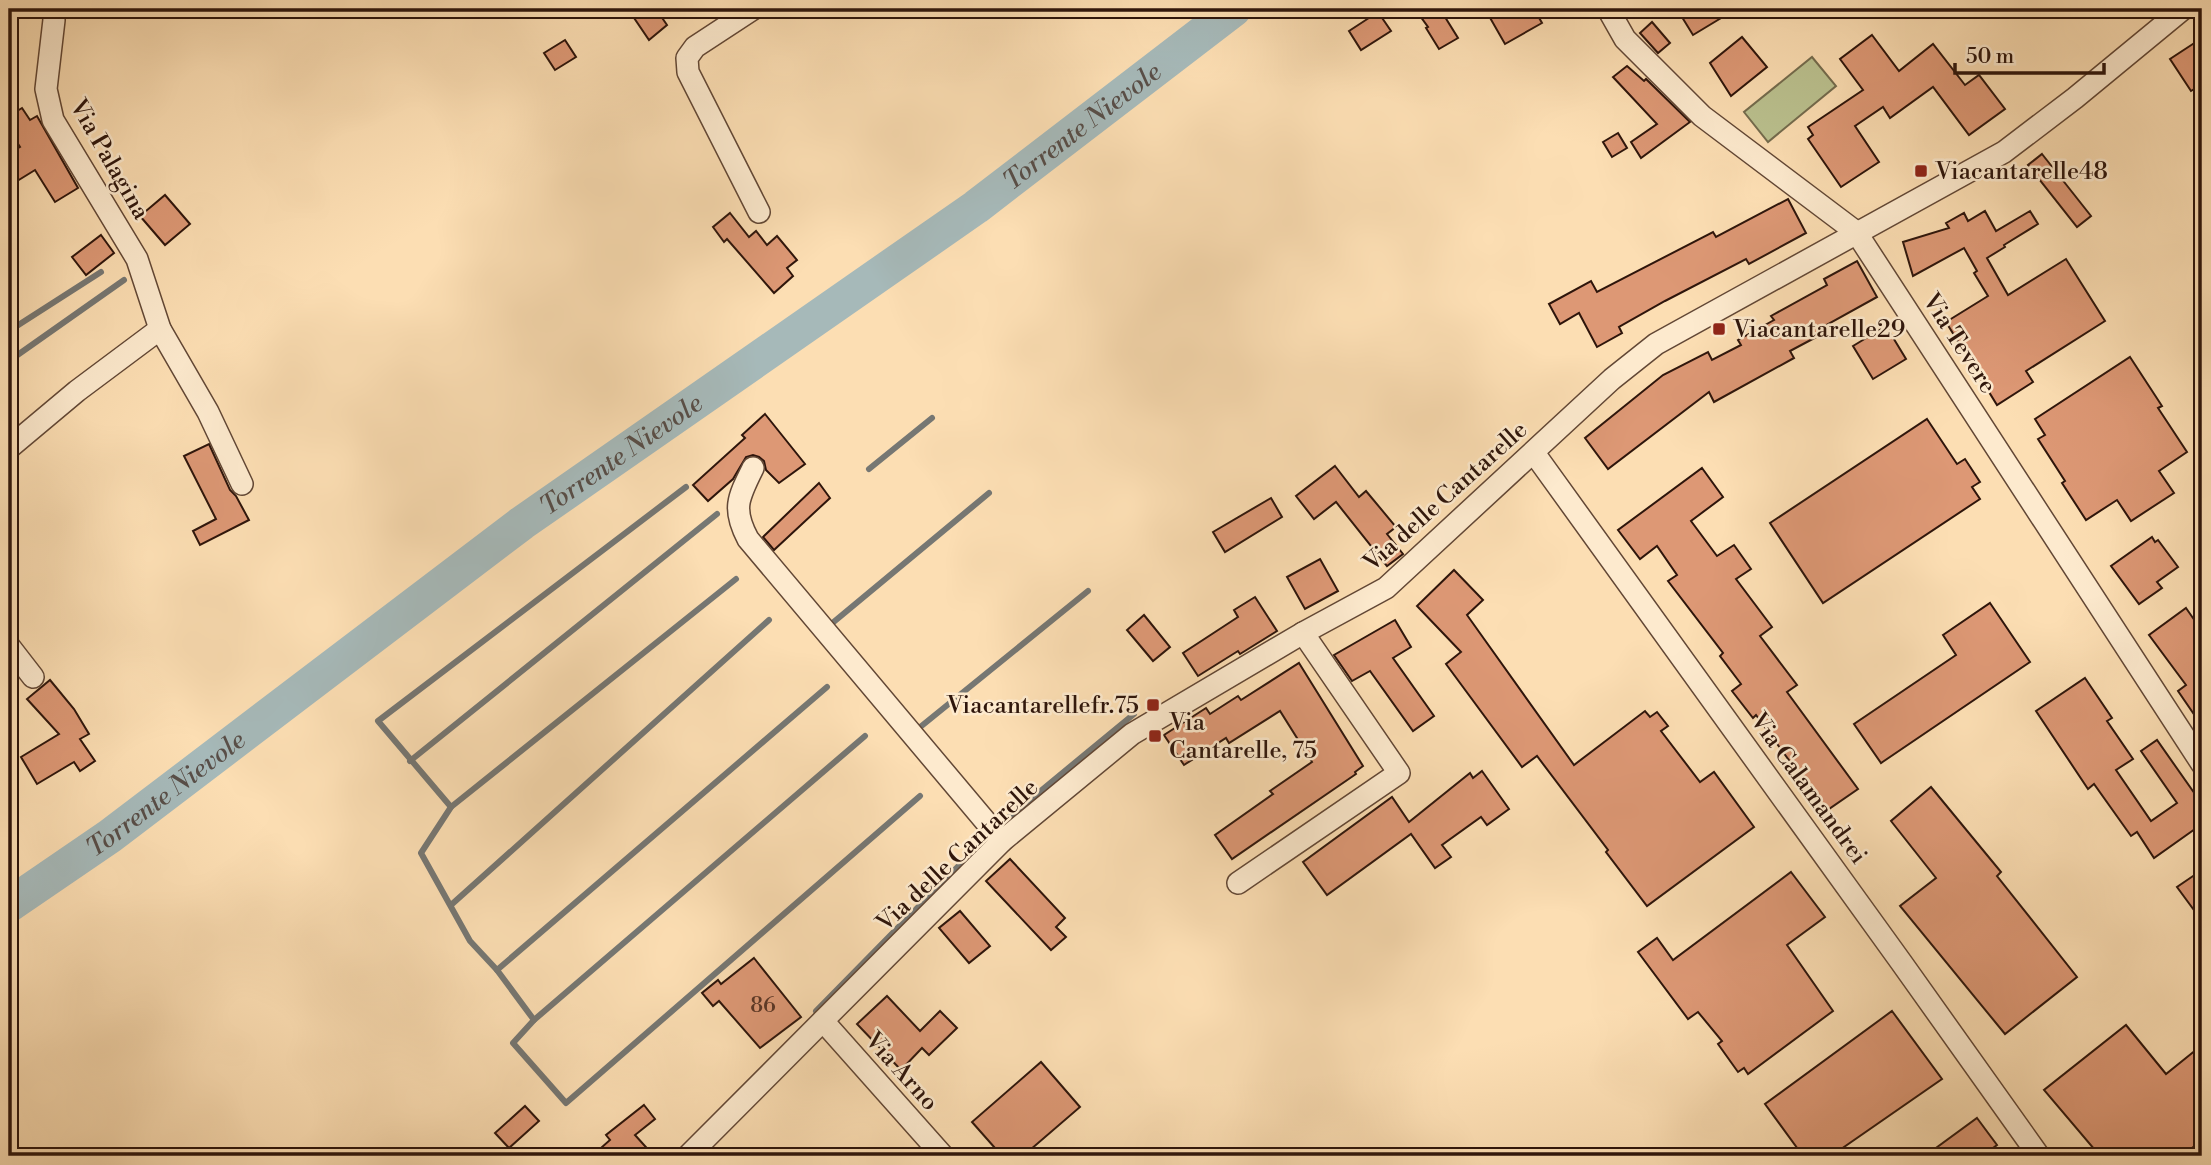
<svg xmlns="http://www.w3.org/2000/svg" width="2211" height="1165" font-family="'Libre Bodoni',serif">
<rect width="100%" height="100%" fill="#fcdeb3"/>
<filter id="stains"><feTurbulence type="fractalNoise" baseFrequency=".00286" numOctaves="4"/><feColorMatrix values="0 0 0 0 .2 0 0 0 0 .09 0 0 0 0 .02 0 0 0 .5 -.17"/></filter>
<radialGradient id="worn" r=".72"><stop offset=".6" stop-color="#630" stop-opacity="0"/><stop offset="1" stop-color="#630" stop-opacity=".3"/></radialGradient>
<path fill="#bbc290" stroke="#746c4e" stroke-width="2" d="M 1812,57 L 1836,86 L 1768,142 L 1744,112 Z"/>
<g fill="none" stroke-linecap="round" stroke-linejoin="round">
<g stroke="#767773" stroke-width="6">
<path d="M 9,331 L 101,272"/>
<path d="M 9,361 L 124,280"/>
<path d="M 869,469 L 932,418"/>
<path d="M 686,487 L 378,721 L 451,807 L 421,853 L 470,941 L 497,970 L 534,1020 L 513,1043 L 566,1103 L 920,796"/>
<path d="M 830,625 L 989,493"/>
<path d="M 919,728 L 1088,591"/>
<path d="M 410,761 L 717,514"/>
<path d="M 451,807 L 736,579"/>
<path d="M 1003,822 L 1134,714"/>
<path d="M 451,905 L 769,620"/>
<path d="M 497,970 L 827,687"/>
<path d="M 816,1011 L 982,842"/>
<path d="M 534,1020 L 865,736"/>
</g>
<path stroke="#a6b9b9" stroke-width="35" id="s1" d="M 9,905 L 110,836 L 522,523 L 976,207 L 1234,9"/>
</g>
<g fill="#dd9875" stroke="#2e150b" stroke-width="2">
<path d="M 628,9 L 656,9 L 667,25 L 649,40 Z"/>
<path d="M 1415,9 L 1440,9 L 1458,38 L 1439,49 L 1426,28 L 1428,27 Z"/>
<path d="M 1485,9 L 1534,9 L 1542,23 L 1505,44 Z"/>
<path d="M 1677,9 L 1736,9 L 1693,35 Z"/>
<path d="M 1378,12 L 1391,31 L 1361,50 L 1349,31 Z"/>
<path d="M 1652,22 L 1670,43 L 1658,53 L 1640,33 Z"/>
<path d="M 1872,35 L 1899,71 L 1933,44 L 1965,85 L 1979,75 L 2005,109 L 1969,135 L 1933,87 L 1890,118 L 1883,107 L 1855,126 L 1879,162 L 1841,187 L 1808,139 L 1813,135 L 1808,127 L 1863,90 L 1840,59 Z"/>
<path d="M 1742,37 L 1767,67 L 1731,96 L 1710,63 Z"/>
<path d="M 2202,38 L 2202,84 L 2191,91 L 2170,59 Z"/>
<path d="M 565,40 L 576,57 L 555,70 L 544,53 Z"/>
<path d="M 1627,66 L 1644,81 L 1646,79 L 1690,122 L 1641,158 L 1631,142 L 1657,124 L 1613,77 Z"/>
<path d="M 22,108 L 30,120 L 37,116 L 78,188 L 55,202 L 35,170 L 9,186 L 9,153 L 20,147 L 9,130 L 9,116 Z"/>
<path d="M 1618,133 L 1627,148 L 1612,157 L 1603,142 Z"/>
<path d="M 2042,154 L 2091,216 L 2077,227 L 2028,165 Z"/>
<path d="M 165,195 L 190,224 L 165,245 L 140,216 Z"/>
<path d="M 1788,199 L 1806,233 L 1749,264 L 1746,259 L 1665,301 L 1619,327 L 1622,333 L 1597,347 L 1579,313 L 1560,324 L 1549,304 L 1591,281 L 1597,292 L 1713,232 L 1716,237 Z"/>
<path d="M 1985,211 L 1996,231 L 2030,211 L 2038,224 L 2004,245 L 2005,247 L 1987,258 L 2008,295 L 2066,259 L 2105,321 L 2026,371 L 2033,382 L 1997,405 L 1946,322 L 1988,296 L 1974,273 L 1977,271 L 1964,248 L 1913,276 L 1903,242 L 1949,228 L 1946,223 L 1964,213 L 1968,221 Z"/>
<path d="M 730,213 L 749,237 L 756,231 L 767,245 L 777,236 L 797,260 L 787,268 L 793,276 L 774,293 L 727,239 L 724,242 L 713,227 Z"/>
<path d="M 101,235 L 114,253 L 86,275 L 72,257 Z"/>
<path d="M 1857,261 L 1877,297 L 1819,329 L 1822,334 L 1790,351 L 1794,358 L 1714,402 L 1709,392 L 1608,469 L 1585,438 L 1663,375 L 1708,352 L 1712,360 L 1741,345 L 1738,340 L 1774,320 L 1771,316 L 1827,285 L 1824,279 Z"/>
<path d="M 1886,326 L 1906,359 L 1873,379 L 1853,346 Z"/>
<path d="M 2130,357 L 2162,406 L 2158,408 L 2187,452 L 2159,471 L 2174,493 L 2131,521 L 2117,500 L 2086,520 L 2062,483 L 2065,481 L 2038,439 L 2045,435 L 2035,419 Z"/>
<path d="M 765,414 L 805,464 L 779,483 L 766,470 L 764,461 L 759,457 L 753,455 L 746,457 L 733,479 L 708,501 L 693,485 L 745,438 L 742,435 Z"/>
<path d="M 1927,419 L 1957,464 L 1965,459 L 1980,482 L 1972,487 L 1980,499 L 1823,603 L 1770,523 Z"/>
<path d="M 209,444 L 230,490 L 236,496 L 249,520 L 200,545 L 193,531 L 216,519 L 184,456 Z"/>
<path d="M 1335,466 L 1359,497 L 1366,491 L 1396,527 L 1387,534 L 1403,554 L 1387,566 L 1336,502 L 1314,519 L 1296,496 Z"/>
<path d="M 1702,468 L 1723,497 L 1691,521 L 1717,556 L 1734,545 L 1751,569 L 1736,579 L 1772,627 L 1760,636 L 1797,685 L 1787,692 L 1858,789 L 1826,811 L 1756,715 L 1753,718 L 1732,691 L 1741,684 L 1720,656 L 1723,653 L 1668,581 L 1677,575 L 1657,546 L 1640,559 L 1618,530 Z"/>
<path d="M 819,483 L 830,498 L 774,550 L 763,537 Z"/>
<path d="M 1271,498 L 1282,517 L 1225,552 L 1213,532 Z"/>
<path d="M 2152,537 L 2155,542 L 2158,540 L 2178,567 L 2157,582 L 2162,588 L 2139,604 L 2111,566 Z"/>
<path d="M 1320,559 L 1338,591 L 1305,609 L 1287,577 Z"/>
<path d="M 1454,570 L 1483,600 L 1467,615 L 1574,765 L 1645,711 L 1650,717 L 1657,712 L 1668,726 L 1661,731 L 1700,782 L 1714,772 L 1754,827 L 1647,906 L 1606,852 L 1608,850 L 1537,756 L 1522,767 L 1446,664 L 1461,652 L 1417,606 Z"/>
<path d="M 1255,597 L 1277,631 L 1240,654 L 1238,651 L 1198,676 L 1183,653 L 1238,617 L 1234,610 Z"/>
<path d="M 1990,603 L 2030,662 L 1881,763 L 1854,724 L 1956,655 L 1943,635 Z"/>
<path d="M 2186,608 L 2202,631 L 2202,726 L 2178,691 L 2186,685 L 2149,635 Z"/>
<path d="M 1144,615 L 1170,647 L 1153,661 L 1127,630 Z"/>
<path d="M 1395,620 L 1411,647 L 1393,658 L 1434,716 L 1413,731 L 1370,671 L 1352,681 L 1334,655 Z"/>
<path d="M 1299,663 L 1363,766 L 1355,772 L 1356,774 L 1232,859 L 1215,835 L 1273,794 L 1270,791 L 1312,762 L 1280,711 L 1229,743 L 1226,738 L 1184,765 L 1164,735 L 1206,708 L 1210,714 L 1238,696 L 1241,700 Z"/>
<path d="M 2085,678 L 2112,718 L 2107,721 L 2133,759 L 2116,770 L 2151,821 L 2177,803 L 2141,751 L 2157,740 L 2202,804 L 2202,824 L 2154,858 L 2137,832 L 2131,836 L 2094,784 L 2088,789 L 2036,711 Z"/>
<path d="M 50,680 L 74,709 L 89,734 L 80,739 L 95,761 L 80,771 L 74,762 L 37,784 L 21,757 L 59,734 L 27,699 Z"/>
<path d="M 1482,771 L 1509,809 L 1487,825 L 1481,817 L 1442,845 L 1451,857 L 1435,868 L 1411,834 L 1327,895 L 1303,862 L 1392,797 L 1409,822 L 1470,773 L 1473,778 Z"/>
<path d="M 1931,787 L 2001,872 L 1997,876 L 2077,977 L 2005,1034 L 1900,906 L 1936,878 L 1891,821 Z"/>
<path d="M 1010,859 L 1065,918 L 1056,927 L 1066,937 L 1051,950 L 986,881 Z"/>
<path d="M 1791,872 L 1825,917 L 1787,945 L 1833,1011 L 1748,1074 L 1744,1068 L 1738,1072 L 1718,1044 L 1722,1041 L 1698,1012 L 1688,1019 L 1638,952 L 1657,938 L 1673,960 Z"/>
<path d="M 2196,874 L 2202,882 L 2202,921 L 2177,887 Z"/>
<path d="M 960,911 L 990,946 L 969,963 L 939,928 Z"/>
<path d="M 754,958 L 801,1017 L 760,1048 L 719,1001 L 713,1006 L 702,993 L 718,980 L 721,984 Z"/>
<path d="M 887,996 L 920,1031 L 940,1011 L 957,1028 L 929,1055 L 922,1048 L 901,1070 L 857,1024 Z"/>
<path d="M 1892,1011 L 1942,1079 L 1831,1156 L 1803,1156 L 1765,1104 Z"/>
<path d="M 2126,1025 L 2166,1074 L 2202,1045 L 2202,1140 L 2182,1156 L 2100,1156 L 2044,1090 Z"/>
<path d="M 1041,1062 L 1080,1107 L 1023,1156 L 1002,1156 L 972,1122 Z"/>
<path d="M 644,1105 L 655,1119 L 635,1135 L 654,1156 L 592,1156 L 610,1140 L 606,1135 Z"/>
<path d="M 525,1106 L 539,1121 L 509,1148 L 495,1133 Z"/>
<path d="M 1977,1118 L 1997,1145 L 1982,1156 L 1925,1156 Z"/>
</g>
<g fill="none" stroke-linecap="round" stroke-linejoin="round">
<g stroke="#624735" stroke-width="24">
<g id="street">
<path d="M 53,9 L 54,20 L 46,89 L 53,120 L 137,259 L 160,329 L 208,412 L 242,484"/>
<path d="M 753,9 L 695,47 L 687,58 L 688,72 L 759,212"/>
<path d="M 1608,9 L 1625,39 L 1702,116 L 1856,232 L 2202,764"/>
<path d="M 9,448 L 77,391 L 160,329"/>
<path d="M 1534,453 L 1901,962 L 2039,1156"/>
<path d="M 753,468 C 738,498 732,509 748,539 L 1002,841"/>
<path d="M 9,646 L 33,677"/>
<path d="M 1238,883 L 1399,773 L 1303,633"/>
<path d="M 823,1021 L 943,1156"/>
<path d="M 688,1156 L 1002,841 L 1132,734 L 1303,633 L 1386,588 L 1612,379 L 1656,344 L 2004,152 L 2075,98 L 2183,9"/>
</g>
</g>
<use href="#street" stroke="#fdeace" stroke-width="21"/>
</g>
<g fill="#8f2418" stroke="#fdeace" stroke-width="2.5">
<rect x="1914" y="164" width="14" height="14" rx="3.5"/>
<rect x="1712" y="322" width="14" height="14" rx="3.5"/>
<rect x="1146" y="698" width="14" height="14" rx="3.5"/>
<rect x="1148" y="729" width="14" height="14" rx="3.5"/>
</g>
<g text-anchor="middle" stroke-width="5" stroke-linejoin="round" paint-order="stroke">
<g font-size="21" fill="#5a3626">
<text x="763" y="1012">86</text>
</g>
<g font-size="24" fill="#2e150b" stroke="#fdeace">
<text transform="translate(110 159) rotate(60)" y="8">Via Palagina</text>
<text transform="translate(1960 343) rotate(57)" y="8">Via Tevere</text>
<text transform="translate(1445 496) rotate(-42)" y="8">Via delle Cantarelle</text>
<text transform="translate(1809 788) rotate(54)" y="8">Via Calamandrei</text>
<text transform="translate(957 855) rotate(-43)" y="8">Via delle Cantarelle</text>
<text transform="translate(902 1071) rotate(48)" y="8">Via Arno</text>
</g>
<g font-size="24" fill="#2e150b" stroke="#fdeace" text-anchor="start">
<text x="1935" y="179">Viacantarelle48</text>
<text x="1733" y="337">Viacantarelle29</text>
<text x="1139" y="713" text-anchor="end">Viacantarellefr.75</text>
<text x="1169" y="730">Via<tspan x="1169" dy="28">Cantarelle, 75</tspan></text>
</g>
<g font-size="26" font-style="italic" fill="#584e48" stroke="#fdeace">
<text dy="9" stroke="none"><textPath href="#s1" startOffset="1326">Torrente Nievole</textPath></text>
<text dy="9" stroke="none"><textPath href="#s1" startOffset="760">Torrente Nievole</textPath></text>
<text dy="9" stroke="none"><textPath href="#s1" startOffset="192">Torrente Nievole</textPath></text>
</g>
</g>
<rect width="2211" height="1165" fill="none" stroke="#fcdeb3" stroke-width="35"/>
<rect x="10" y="10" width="2190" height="1144" fill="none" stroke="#2e150b" stroke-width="3.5"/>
<rect x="18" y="18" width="2176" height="1130" fill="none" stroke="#2e150b" stroke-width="2"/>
<path d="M1955 63v10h149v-10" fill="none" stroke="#2e150b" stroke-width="3.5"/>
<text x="1966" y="63" font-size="21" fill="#2e150b" stroke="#fdeace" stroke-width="5" paint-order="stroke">50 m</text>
<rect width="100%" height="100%" filter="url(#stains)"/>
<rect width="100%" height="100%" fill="url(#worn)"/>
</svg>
